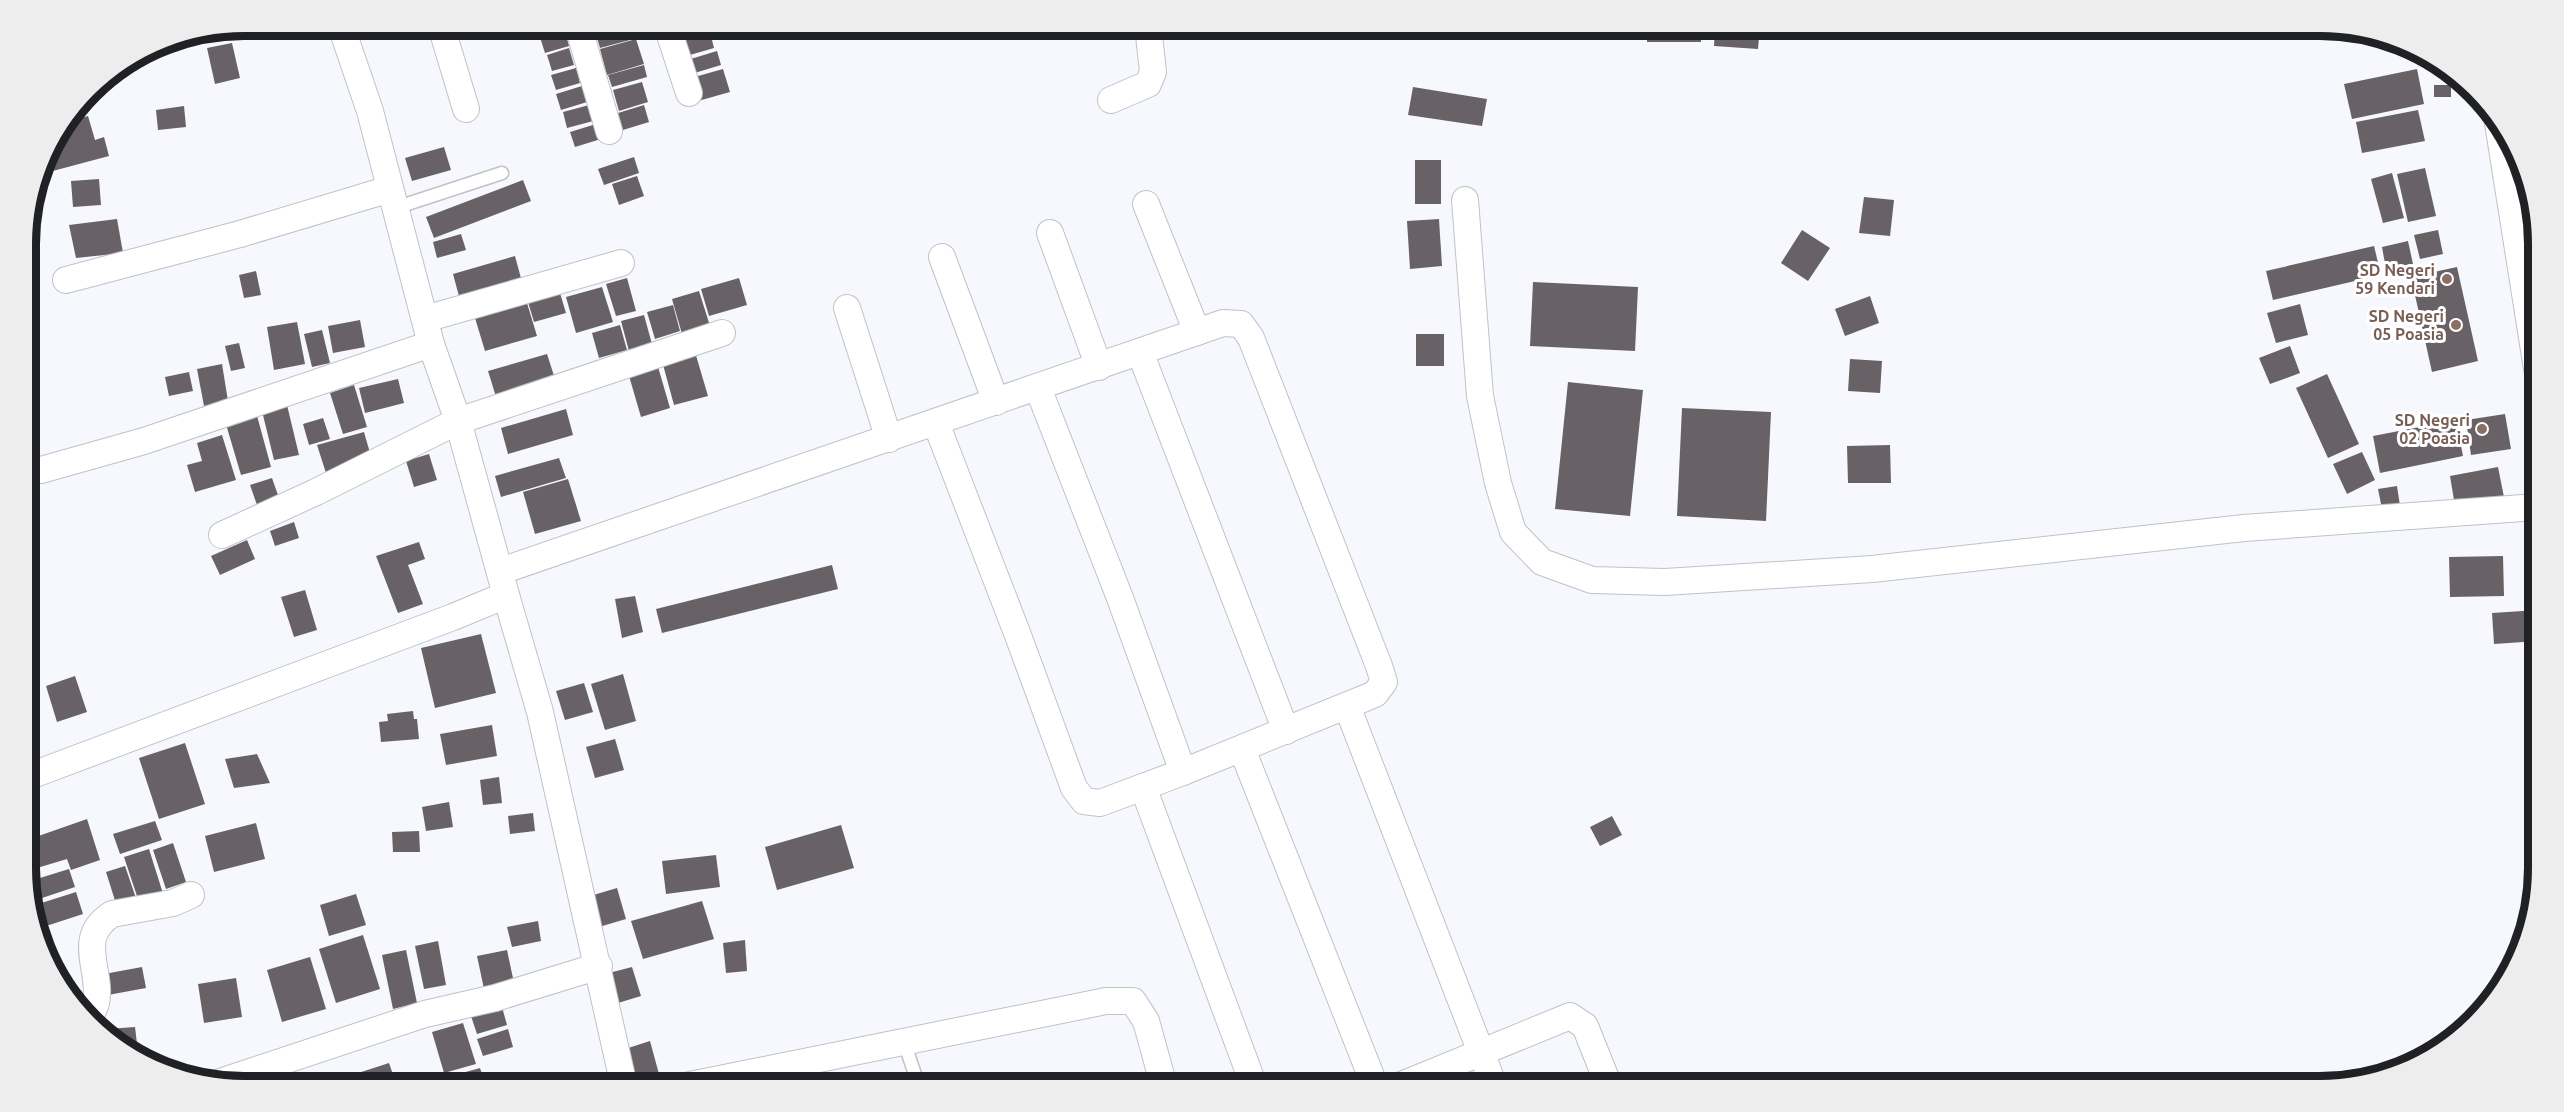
<svg xmlns="http://www.w3.org/2000/svg" width="2564" height="1112" font-family="Ubuntu,sans-serif">
<rect width="100%" height="100%" fill="#f6f8fe"/>
<g fill="#686267">
<path d="M 616,26 L 626,26 L 630,40 L 600,48 L 595,31 Z"/>
<path d="M 671,26 L 709,26 L 710,29 L 675,39 Z"/>
<rect x="1647" y="26" width="54" height="16"/>
<path d="M 1715,26 L 1760,26 L 1758,49 L 1714,46 Z"/>
<path d="M 564,27 L 569,46 L 545,53 L 539,34 Z"/>
<path d="M 710,32 L 714,48 L 683,57 L 679,41 Z"/>
<path d="M 636,39 L 644,64 L 607,75 L 600,49 Z"/>
<path d="M 232,43 L 240,78 L 215,84 L 207,48 Z"/>
<path d="M 569,48 L 574,65 L 552,71 L 547,55 Z"/>
<path d="M 717,51 L 721,65 L 688,75 L 684,61 Z"/>
<path d="M 644,65 L 647,77 L 612,87 L 608,75 Z"/>
<path d="M 576,68 L 580,83 L 556,90 L 551,75 Z"/>
<path d="M 723,69 L 730,92 L 698,101 L 691,78 Z"/>
<path d="M 2417,69 L 2424,104 L 2352,119 L 2344,84 Z"/>
<path d="M 642,82 L 648,102 L 619,111 L 613,90 Z"/>
<rect x="2434" y="85" width="17" height="12"/>
<path d="M 582,86 L 587,102 L 561,110 L 556,94 Z"/>
<path d="M 1413,87 L 1487,99 L 1482,126 L 1408,115 Z"/>
<path d="M 593,104 L 597,120 L 567,128 L 563,112 Z"/>
<path d="M 644,105 L 649,122 L 623,130 L 618,113 Z"/>
<path d="M 184,106 L 186,127 L 158,130 L 156,110 Z"/>
<path d="M 2418,110 L 2425,141 L 2362,153 L 2356,122 Z"/>
<path d="M 88,116 L 95,140 L 104,137 L 109,156 L 49,172 L 45,158 L 47,153 L 64,148 L 59,133 L 67,122 Z"/>
<path d="M 596,124 L 601,139 L 575,147 L 570,132 Z"/>
<path d="M 444,147 L 451,170 L 412,181 L 405,158 Z"/>
<path d="M 634,157 L 639,173 L 604,185 L 598,169 Z"/>
<rect x="1415" y="160" width="26" height="44"/>
<path d="M 2425,168 L 2436,216 L 2408,222 L 2397,174 Z"/>
<path d="M 2392,173 L 2404,218 L 2383,223 L 2371,179 Z"/>
<path d="M 637,176 L 644,196 L 619,205 L 612,184 Z"/>
<path d="M 99,179 L 101,205 L 73,207 L 71,181 Z"/>
<path d="M 523,180 L 531,201 L 434,238 L 426,217 Z"/>
<path d="M 1864,197 L 1894,200 L 1890,236 L 1859,233 Z"/>
<path d="M 117,219 L 123,253 L 76,258 L 69,225 Z"/>
<path d="M 1439,219 L 1442,266 L 1410,269 L 1407,221 Z"/>
<path d="M 1802,230 L 1830,248 L 1808,281 L 1781,263 Z"/>
<path d="M 2438,230 L 2443,254 L 2420,259 L 2414,235 Z"/>
<path d="M 461,234 L 466,250 L 437,258 L 433,242 Z"/>
<path d="M 2408,241 L 2413,264 L 2386,269 L 2382,247 Z"/>
<path d="M 2374,246 L 2381,275 L 2273,300 L 2266,271 Z"/>
<path d="M 26,247 L 32,248 L 28,285 L 26,285 Z"/>
<path d="M 515,256 L 522,282 L 460,300 L 453,274 Z"/>
<path d="M 2457,267 L 2478,361 L 2432,372 L 2411,277 Z"/>
<path d="M 256,271 L 261,295 L 244,298 L 239,275 Z"/>
<path d="M 627,278 L 636,311 L 616,316 L 606,284 Z"/>
<path d="M 739,278 L 747,305 L 709,316 L 701,289 Z"/>
<path d="M 1533,282 L 1638,287 L 1635,351 L 1530,346 Z"/>
<path d="M 602,287 L 613,322 L 576,333 L 566,297 Z"/>
<path d="M 699,291 L 710,326 L 682,334 L 672,299 Z"/>
<path d="M 560,293 L 566,313 L 534,322 L 528,302 Z"/>
<path d="M 1870,296 L 1879,323 L 1845,336 L 1835,309 Z"/>
<path d="M 527,303 L 537,336 L 485,351 L 475,318 Z"/>
<path d="M 2300,304 L 2308,335 L 2276,343 L 2267,313 Z"/>
<path d="M 673,305 L 680,331 L 655,339 L 647,312 Z"/>
<path d="M 644,315 L 652,344 L 629,351 L 621,321 Z"/>
<path d="M 360,320 L 365,347 L 333,353 L 328,326 Z"/>
<path d="M 297,322 L 305,364 L 274,370 L 267,327 Z"/>
<path d="M 620,325 L 627,350 L 599,358 L 592,333 Z"/>
<path d="M 322,330 L 330,363 L 312,367 L 304,334 Z"/>
<rect x="1416" y="334" width="28" height="32"/>
<path d="M 239,343 L 245,368 L 231,371 L 225,346 Z"/>
<path d="M 2290,346 L 2300,373 L 2270,384 L 2259,358 Z"/>
<path d="M 695,352 L 708,396 L 674,405 L 662,361 Z"/>
<path d="M 547,354 L 556,382 L 497,400 L 488,371 Z"/>
<path d="M 1850,359 L 1882,361 L 1880,393 L 1848,391 Z"/>
<path d="M 656,360 L 670,408 L 641,417 L 627,369 Z"/>
<path d="M 222,364 L 228,401 L 204,406 L 197,369 Z"/>
<path d="M 189,372 L 193,391 L 169,396 L 165,377 Z"/>
<path d="M 2327,374 L 2359,444 L 2328,458 L 2296,388 Z"/>
<path d="M 398,379 L 404,403 L 365,413 L 359,388 Z"/>
<path d="M 1568,382 L 1643,390 L 1630,516 L 1555,509 Z"/>
<path d="M 354,385 L 367,427 L 343,434 L 330,393 Z"/>
<path d="M 287,405 L 299,455 L 274,460 L 262,411 Z"/>
<path d="M 1682,408 L 1771,412 L 1766,521 L 1677,516 Z"/>
<path d="M 566,409 L 573,435 L 508,454 L 501,428 Z"/>
<path d="M 256,412 L 271,467 L 241,475 L 225,421 Z"/>
<path d="M 2505,414 L 2511,449 L 2471,455 L 2466,420 Z"/>
<path d="M 323,418 L 330,439 L 309,445 L 303,424 Z"/>
<path d="M 2456,420 L 2463,456 L 2380,473 L 2373,436 Z"/>
<path d="M 364,432 L 372,460 L 326,473 L 317,445 Z"/>
<path d="M 222,435 L 236,480 L 195,492 L 187,465 L 202,461 L 197,443 Z"/>
<path d="M 1890,445 L 1891,483 L 1848,483 L 1847,446 Z"/>
<path d="M 2362,452 L 2375,480 L 2347,494 L 2333,464 Z"/>
<path d="M 429,454 L 437,480 L 414,487 L 406,461 Z"/>
<path d="M 559,458 L 566,478 L 501,497 L 495,476 Z"/>
<path d="M 2498,467 L 2504,497 L 2455,506 L 2450,476 Z"/>
<path d="M 272,478 L 279,498 L 257,505 L 250,485 Z"/>
<path d="M 568,479 L 581,521 L 535,534 L 523,492 Z"/>
<path d="M 2397,486 L 2400,506 L 2382,509 L 2378,489 Z"/>
<path d="M 294,522 L 299,538 L 275,546 L 270,531 Z"/>
<path d="M 247,540 L 255,559 L 220,575 L 211,556 Z"/>
<path d="M 419,542 L 425,559 L 408,565 L 423,604 L 398,613 L 376,556 Z"/>
<path d="M 2503,556 L 2504,596 L 2450,597 L 2449,557 Z"/>
<path d="M 832,565 L 838,589 L 662,633 L 656,609 Z"/>
<path d="M 305,590 L 317,630 L 294,637 L 281,597 Z"/>
<path d="M 635,596 L 643,632 L 622,638 L 615,599 Z"/>
<path d="M 2538,610 L 2538,641 L 2494,644 L 2492,613 Z"/>
<path d="M 481,634 L 496,693 L 435,708 L 421,648 Z"/>
<path d="M 623,674 L 636,721 L 605,730 L 591,684 Z"/>
<path d="M 75,676 L 87,712 L 57,722 L 46,686 Z"/>
<path d="M 584,683 L 593,712 L 565,720 L 556,691 Z"/>
<path d="M 413,711 L 414,719 L 417,719 L 419,739 L 381,742 L 379,722 L 388,721 L 387,714 Z"/>
<path d="M 492,725 L 497,756 L 446,765 L 440,734 Z"/>
<path d="M 615,739 L 624,770 L 595,778 L 586,747 Z"/>
<path d="M 185,743 L 205,804 L 159,819 L 139,758 Z"/>
<path d="M 257,754 L 270,783 L 234,788 L 225,759 Z"/>
<path d="M 499,777 L 502,803 L 483,805 L 480,780 Z"/>
<path d="M 449,802 L 453,827 L 426,831 L 422,807 Z"/>
<path d="M 533,813 L 535,831 L 510,834 L 508,816 Z"/>
<path d="M 1612,816 L 1622,835 L 1600,846 L 1590,827 Z"/>
<path d="M 87,819 L 100,860 L 71,870 L 67,859 L 27,871 L 27,840 Z"/>
<path d="M 155,821 L 162,840 L 120,854 L 113,834 Z"/>
<path d="M 256,823 L 265,859 L 214,872 L 205,836 Z"/>
<path d="M 841,825 L 854,868 L 777,890 L 765,847 Z"/>
<path d="M 419,831 L 420,852 L 393,852 L 392,832 Z"/>
<path d="M 173,843 L 186,882 L 166,889 L 153,850 Z"/>
<path d="M 149,849 L 165,900 L 141,908 L 124,857 Z"/>
<path d="M 716,855 L 720,887 L 666,894 L 662,861 Z"/>
<path d="M 125,866 L 138,904 L 118,910 L 106,872 Z"/>
<path d="M 69,869 L 75,887 L 30,902 L 27,882 Z"/>
<path d="M 617,888 L 626,919 L 599,927 L 590,896 Z"/>
<path d="M 76,892 L 83,914 L 40,928 L 32,906 Z"/>
<path d="M 356,894 L 366,925 L 329,936 L 320,905 Z"/>
<path d="M 702,901 L 714,939 L 643,959 L 631,921 Z"/>
<path d="M 538,921 L 541,941 L 512,947 L 507,927 Z"/>
<path d="M 363,935 L 380,989 L 336,1003 L 319,949 Z"/>
<path d="M 745,940 L 747,971 L 726,973 L 723,943 Z"/>
<path d="M 438,941 L 446,985 L 424,989 L 415,946 Z"/>
<path d="M 406,950 L 417,1003 L 393,1009 L 382,955 Z"/>
<path d="M 507,950 L 514,983 L 484,989 L 477,956 Z"/>
<path d="M 310,957 L 326,1009 L 282,1022 L 267,970 Z"/>
<path d="M 61,965 L 69,986 L 65,988 L 56,967 Z"/>
<path d="M 142,967 L 146,988 L 108,995 L 104,974 Z"/>
<path d="M 632,967 L 641,996 L 618,1003 L 609,973 Z"/>
<path d="M 236,978 L 242,1017 L 204,1023 L 198,984 Z"/>
<path d="M 502,1007 L 507,1025 L 477,1034 L 471,1016 Z"/>
<path d="M 463,1023 L 476,1064 L 444,1073 L 432,1032 Z"/>
<path d="M 135,1027 L 138,1052 L 107,1029 Z"/>
<path d="M 508,1029 L 513,1047 L 483,1056 L 477,1039 Z"/>
<path d="M 650,1041 L 659,1074 L 628,1083 L 619,1051 Z"/>
<path d="M 389,1063 L 397,1086 L 359,1086 L 355,1074 Z"/>
<path d="M 480,1068 L 486,1086 L 446,1086 L 444,1078 Z"/>
<path d="M 301,1073 L 306,1086 L 280,1086 L 278,1081 Z"/>
<path d="M 344,1078 L 345,1086 L 321,1086 L 320,1081 Z"/>
</g>
<g fill="none" stroke-linecap="round" stroke-linejoin="round">
<g stroke="#bfc2c9" stroke-width="15">
<g id="service">
<path d="M 395,208 L 502,173"/>
<path d="M 904,1042 L 919,1086"/>
</g>
</g>
<g stroke="#bfc2c9" stroke-width="28">
<g id="minor">
<path d="M 441,26 L 466,109"/>
<path d="M 578,26 L 609,131"/>
<path d="M 667,26 L 689,93"/>
<path d="M 160,42 L 163,42"/>
<path d="M 1111,100 L 1148,84 L 1153,72 L 1148,26"/>
<path d="M 2497,117 L 2537,369"/>
<path d="M 1465,200 L 1480,396 L 1498,483 L 1513,532 L 1542,562 L 1592,580 L 1665,582 L 1872,569 L 2244,528 L 2537,507"/>
<path d="M 1146,204 L 1197,332"/>
<path d="M 1050,233 L 1099,367"/>
<path d="M 942,257 L 996,402"/>
<path d="M 66,280 L 240,234 L 390,189"/>
<path d="M 847,308 L 889,439"/>
<path d="M 425,319 L 621,263"/>
<path d="M 1140,352 L 1286,731"/>
<path d="M 936,423 L 1019,638 L 1074,788 L 1084,801 L 1100,803 L 1183,772"/>
<path d="M 41,470 L 144,441 L 431,344"/>
<path d="M 222,535 L 316,492 L 458,421 L 722,333"/>
<path d="M 501,571 L 1223,323 L 1241,324 L 1251,338 L 1379,666 L 1384,682 L 1375,694 L 1183,772 L 1120,598 L 1038,388"/>
<path d="M 506,595 L 540,712 L 624,1086"/>
<path d="M 1347,706 L 1494,1086"/>
<path d="M 1242,749 L 1375,1086"/>
<path d="M 27,777 L 453,617 L 506,595 L 458,421 L 431,344 L 370,111 L 341,26"/>
<path d="M 1143,787 L 1254,1086"/>
<path d="M 90,1016 C 92,1012 95,1007 96,1003 C 103,971 74,938 112,914 L 173,903 L 191,895"/>
<path d="M 220,1082 L 425,1014 L 495,998 L 599,966"/>
<path d="M 685,1086 L 1106,1001 L 1133,1001 L 1146,1021 L 1164,1086"/>
<path d="M 1399,1086 L 1570,1016 L 1585,1026 L 1609,1086"/>
</g>
</g>
<use href="#service" stroke="#fff" stroke-width="12"/>
<use href="#minor" stroke="#fff" stroke-width="26"/>
</g>
<g fill="#8d6e63" stroke="#fff" stroke-width="2">
<circle cx="2447" cy="279" r="6"/>
<circle cx="2456" cy="325" r="6"/>
<circle cx="2482" cy="429" r="6"/>
</g>
<g text-anchor="middle" stroke-width="6" stroke-linejoin="round" paint-order="stroke">
<g font-size="16" font-weight="bold" fill="#785e54" stroke="#fff" text-anchor="end">
<text x="2435" y="276">SD Negeri<tspan x="2435" dy="18">59 Kendari</tspan></text>
<text x="2444" y="322">SD Negeri<tspan x="2444" dy="18">05 Poasia</tspan></text>
<text x="2470" y="426">SD Negeri<tspan x="2470" dy="18">02 Poasia</tspan></text>
</g>
</g>
<path d="M0 0H2564V1112H0ZM244 36H2320A208 208 0 0 1 2528 244V868A208 208 0 0 1 2320 1076H244A208 208 0 0 1 36 868V244A208 208 0 0 1 244 36Z" fill="#ededed" fill-rule="evenodd"/>
<path fill="none" stroke="#202124" stroke-width="8" d="M244 36H2320A208 208 0 0 1 2528 244V868A208 208 0 0 1 2320 1076H244A208 208 0 0 1 36 868V244A208 208 0 0 1 244 36Z"/>
</svg>
